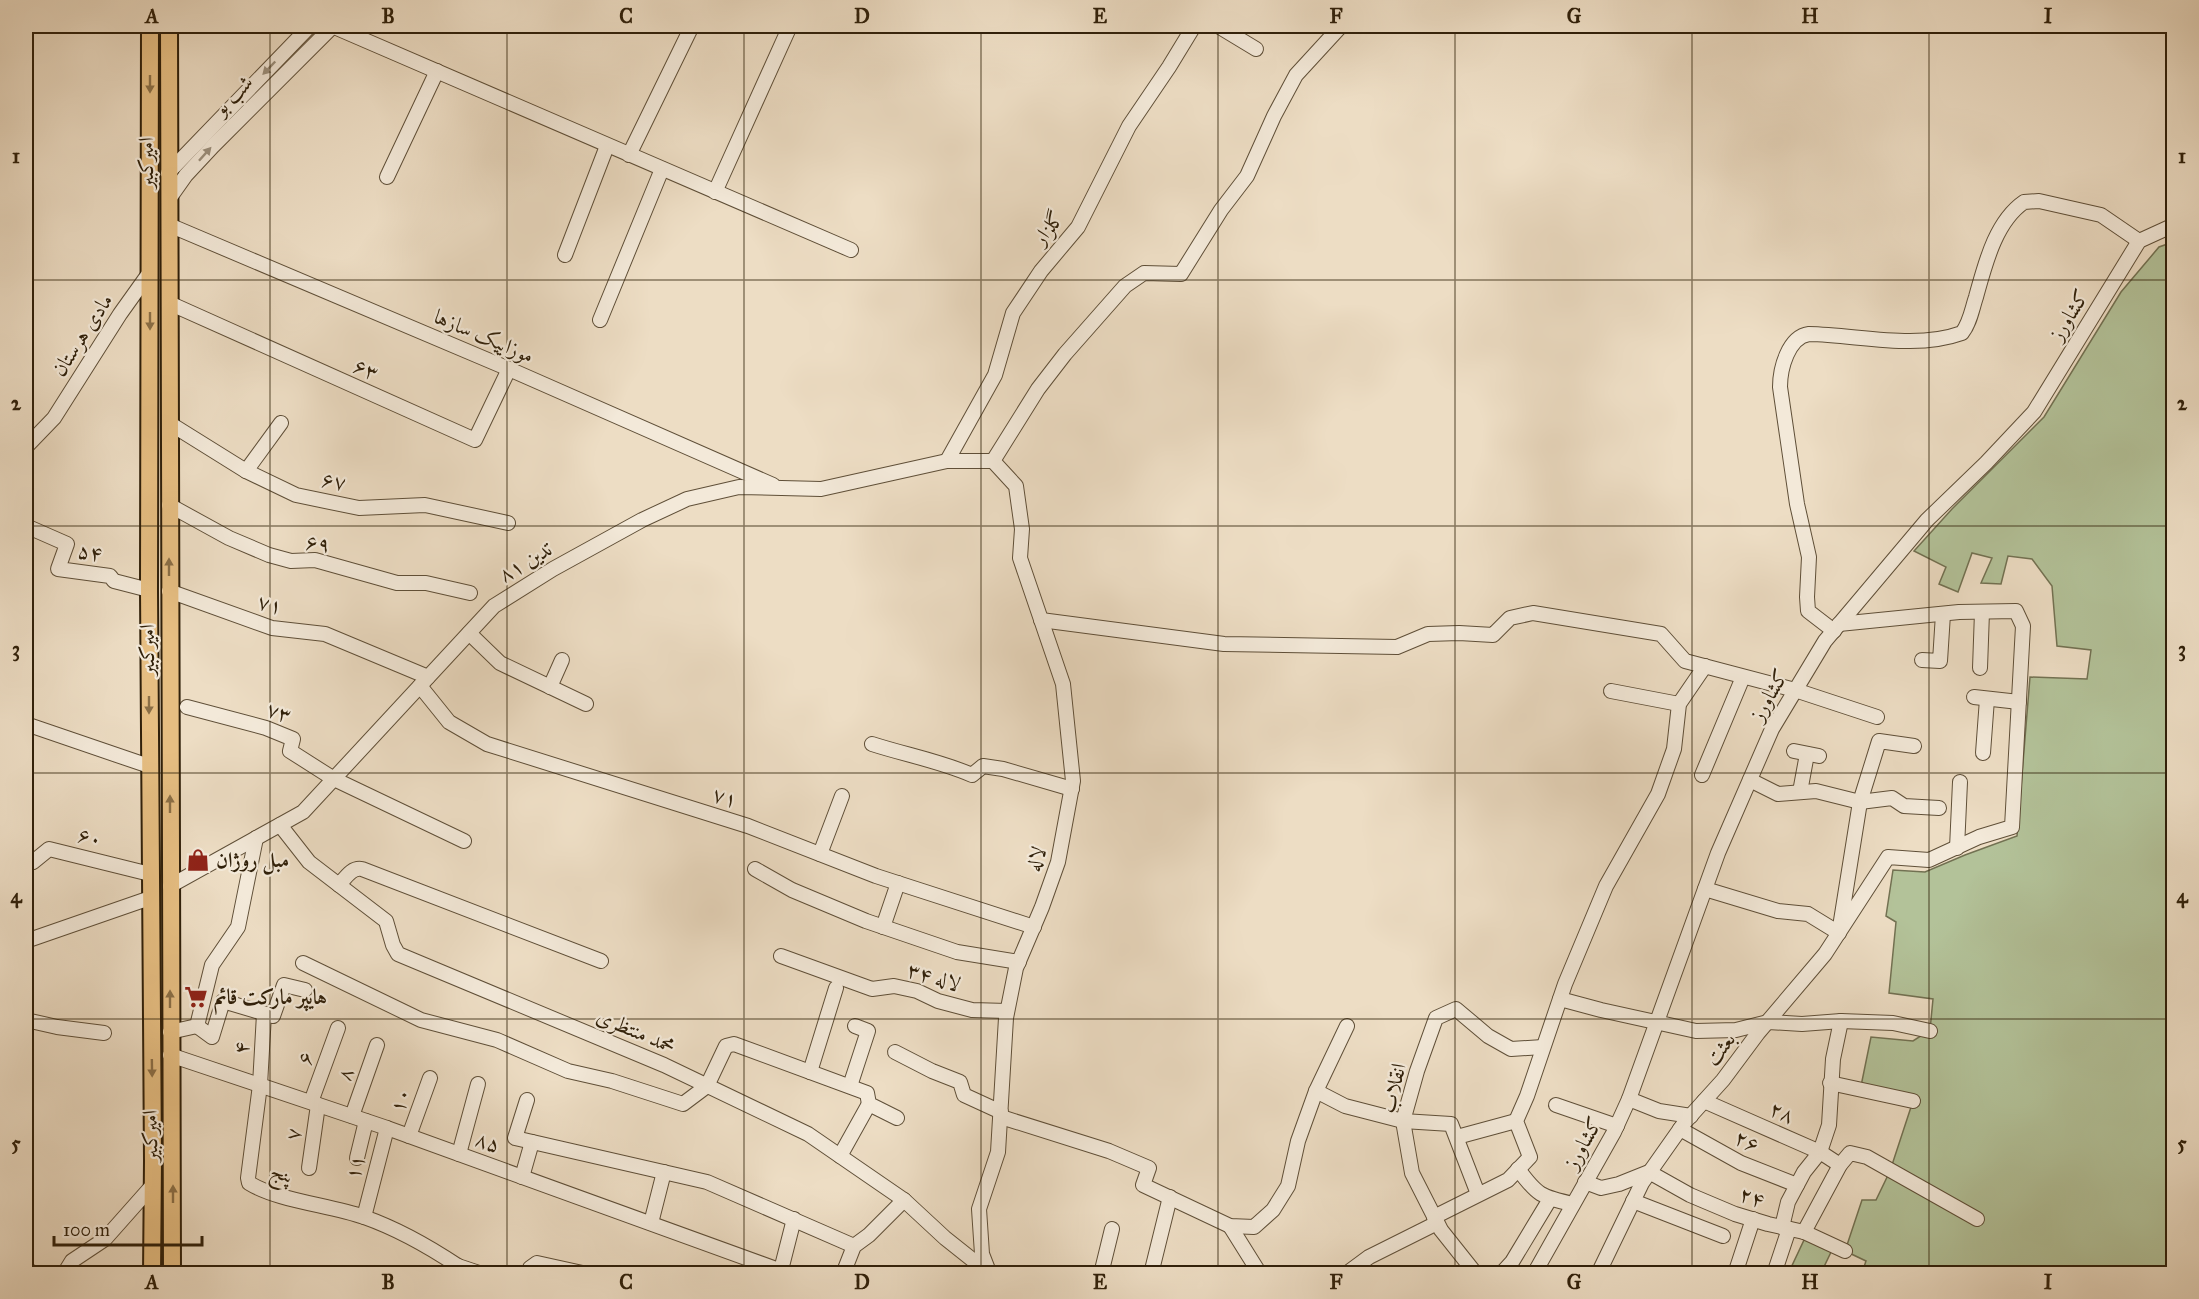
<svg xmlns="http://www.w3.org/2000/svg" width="2199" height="1299" font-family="'IM FELL Great Primer',Amiri,serif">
<rect width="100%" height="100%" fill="#edddc4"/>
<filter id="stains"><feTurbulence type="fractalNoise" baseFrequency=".00333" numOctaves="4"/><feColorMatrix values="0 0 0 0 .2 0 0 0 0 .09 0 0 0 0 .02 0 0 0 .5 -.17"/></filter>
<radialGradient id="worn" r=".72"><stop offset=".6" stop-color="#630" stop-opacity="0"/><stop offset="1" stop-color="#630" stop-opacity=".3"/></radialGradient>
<g fill="#b3c299" stroke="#727152" stroke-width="1.5">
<path d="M 2173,242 L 2173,1273 L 1862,1273 L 1866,1261 L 1845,1251 L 1862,1200 L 1876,1200 L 1890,1171 L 1913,1101 L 1861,1086 L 1871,1037 L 1913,1041 L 1930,1030 L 1933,999 L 1889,993 L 1896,922 L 1886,916 L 1893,870 L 1925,872 L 1965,855 L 2017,836 L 2030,677 L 2087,679 L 2091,650 L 2057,646 L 2052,586 L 2032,559 L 2008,556 L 2001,584 L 1981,583 L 1992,558 L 1972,553 L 1958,592 L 1939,584 L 1946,567 L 1914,551 L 1952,509 L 2044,417 L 2121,292 L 2159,247 Z"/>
<path d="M 1805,1238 L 1833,1248 L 1821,1273 L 1788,1274 Z"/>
</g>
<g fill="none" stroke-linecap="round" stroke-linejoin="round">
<g stroke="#5f4f38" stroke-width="16">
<g id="minor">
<path d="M 332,26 L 851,250"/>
<path d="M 1218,26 L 1256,49"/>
<path d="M 629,155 L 692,26"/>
<path d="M 168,173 L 310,26"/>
<path d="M 387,177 L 437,71"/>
<path d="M 715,192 L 790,26"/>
<path d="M 169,199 L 186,175 L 213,146 L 333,26"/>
<path d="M 169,225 L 509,369 L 773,485"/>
<path d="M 565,255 L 607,146"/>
<path d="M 169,303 L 475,440 L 509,369"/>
<path d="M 600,320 L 662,169"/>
<path d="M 169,423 L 246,471 L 296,495 L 359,508 L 425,505 L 508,523"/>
<path d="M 26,447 L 54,418 L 120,314 L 150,272"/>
<path d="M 947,461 L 995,375 L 1013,313 L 1041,271 L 1078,227 L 1129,126 L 1169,67 L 1194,26"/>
<path d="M 993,461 L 1038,389 L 1065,354 L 1125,286 L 1144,273 L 1181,274 L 1221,210 L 1247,176 L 1274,116 L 1296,75 L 1341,26"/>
<path d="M 246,471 L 281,423"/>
<path d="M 169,505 L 229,538 L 269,555 L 291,561 L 315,560 L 397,583 L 426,583 L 470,593"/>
<path d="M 26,526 L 67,544 L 58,569 L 110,576 L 114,581 L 149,590"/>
<path d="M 169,591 L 272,628 L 325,634 L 428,677"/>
<path d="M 1041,620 L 1224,644 L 1397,647 L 1428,634 L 1459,633 L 1493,635 L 1510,618 L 1533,613 L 1661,634 L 1685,661 L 1795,690 L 1877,717"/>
<path d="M 1834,631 L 1808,611 L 1807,597 L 1809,557 L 1797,504 L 1780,387 C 1780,369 1788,337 1809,334 C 1859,335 1915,350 1962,333 C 1970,323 1972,309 1976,297 C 1985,265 1995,222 2024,202 L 2039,201 L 2101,215 L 2139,241"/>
<path d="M 469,633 L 500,663 L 586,704"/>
<path d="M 1922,660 L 1940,661 L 1943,614"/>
<path d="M 1980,668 L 1982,612"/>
<path d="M 420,686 L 449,722 L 487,744 L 748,826 L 876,876 L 1034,927"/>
<path d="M 550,687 L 562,660"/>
<path d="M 1611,691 L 1679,704"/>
<path d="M 1974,697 L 2019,702"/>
<path d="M 187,707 L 266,728 L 293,739 L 290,751 L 334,779 L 464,841"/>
<path d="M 26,724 L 149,766"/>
<path d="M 872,744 C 906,755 940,761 972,775 L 983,766 L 1003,769 L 1072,789"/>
<path d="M 1794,751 L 1819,756"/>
<path d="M 1983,753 L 1987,699"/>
<path d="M 1702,775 L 1743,677"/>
<path d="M 1750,780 L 1778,794 L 1816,791 L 1860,802 L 1892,798 L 1904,806 L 1939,808"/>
<path d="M 1800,792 L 1807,754"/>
<path d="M 280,825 L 309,862 L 386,921 L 393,945 L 398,954 L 664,1065 L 808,1134 L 904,1200 L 945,1238 L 989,1273"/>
<path d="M 1957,848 L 1960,782"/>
<path d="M 820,854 L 842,796"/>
<path d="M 26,858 L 33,862 L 49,849 L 150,874"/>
<path d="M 755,869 L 792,890 L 866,921 L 957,952 L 1019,962"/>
<path d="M 339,885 C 346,877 352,867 362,869 L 601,961"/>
<path d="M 170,886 L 303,812 L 494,606 L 553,569 L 642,520 L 687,499 L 739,487 L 821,489 L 947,461 L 993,461"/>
<path d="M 1705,889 L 1778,911 L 1808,914 L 1839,933 L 1860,802 L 1879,741 L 1914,746"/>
<path d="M 883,927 L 898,883"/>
<path d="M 26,941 L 150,898"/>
<path d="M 781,956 L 872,989 L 894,986 L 917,991 L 938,1001 L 972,1010 L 1007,1011"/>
<path d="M 303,963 L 421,1020 L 497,1040 L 568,1071 L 612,1081 L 683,1104 L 707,1086 L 726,1046 L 734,1044 L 867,1093 L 869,1104 L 897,1118"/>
<path d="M 1560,999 L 1601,1010 L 1696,1031 L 1736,1030 L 1768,1022 L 1802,1024 L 1841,1021 L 1893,1023 L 1930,1031"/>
<path d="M 264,1014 L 260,1085 L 248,1178 L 249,1183 C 278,1201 330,1205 364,1217 C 398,1229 428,1246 458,1266 L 454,1274"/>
<path d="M 26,1020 L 57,1027 L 104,1033"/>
<path d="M 197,1026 L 212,1037 L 223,1001 L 273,1016 L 284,985 L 305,990"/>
<path d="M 170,1032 L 197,1026 L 212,965 L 238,927 L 256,838"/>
<path d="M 895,1052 L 932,1071 L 960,1082 L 964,1095 L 1001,1112"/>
<path d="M 170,1055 L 387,1128 L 790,1274"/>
<path d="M 810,1072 L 836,988"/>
<path d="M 1830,1083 L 1913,1101"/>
<path d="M 850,1086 L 868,1031 L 855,1026"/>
<path d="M 1316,1091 L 1345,1106 L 1403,1121 L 1451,1124 L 1478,1194"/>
<path d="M 1629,1099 L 1659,1111 L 1691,1116"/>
<path d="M 527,1100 L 515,1138 L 707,1182 L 854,1246"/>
<path d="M 1704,1101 L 1820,1152 L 1840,1165"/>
<path d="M 311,1102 L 338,1028"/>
<path d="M 1556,1105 L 1617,1126"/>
<path d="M 352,1116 L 377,1045"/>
<path d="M 1001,1117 L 1109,1151 L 1149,1168 L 1143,1185 L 1230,1226 L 1254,1227 L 1273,1210 L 1288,1186 L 1298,1141 L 1316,1091 L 1347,1026"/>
<path d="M 1680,1129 L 1741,1163 L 1797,1185"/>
<path d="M 409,1136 L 430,1078"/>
<path d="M 1457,1137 L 1516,1121"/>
<path d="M 459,1154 L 478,1084"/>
<path d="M 840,1156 L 869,1104"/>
<path d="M 357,1158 L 366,1121"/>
<path d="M 309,1168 L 318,1105"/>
<path d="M 1518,1169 C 1537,1195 1541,1197 1573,1204"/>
<path d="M 522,1177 L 532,1142"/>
<path d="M 1585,1182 L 1601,1188 L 1619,1184 L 1649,1172 L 1690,1195 L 1735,1214 L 1768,1224 L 1804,1232 L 1845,1251"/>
<path d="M 1633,1201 L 1723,1236"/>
<path d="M 364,1217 L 387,1128"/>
<path d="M 1434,1217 L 1508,1180 L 1530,1157 L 1516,1121 L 1527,1096 L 1565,984 L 1606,886 L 1658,794 L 1674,749 L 1679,704 L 1705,666"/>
<path d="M 651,1223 L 664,1172"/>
<path d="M 1230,1226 L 1260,1274"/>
<path d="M 1782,1227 L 1788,1202 L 1804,1172 L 1820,1152 L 1829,1125 L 1833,1059 L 1841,1021"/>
<path d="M 1804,1232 L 1840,1165 L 1850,1153 L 1867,1157 L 1977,1219"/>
<path d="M 458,1266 L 482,1274"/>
<path d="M 26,1269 L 35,1274"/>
<path d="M 781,1270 L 794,1219"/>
<path d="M 989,1272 L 982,1254 L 979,1209 L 998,1152 L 1006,1018 L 1016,968 L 1042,907 L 1058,862 L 1073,781 L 1063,684 L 1020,558 L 1022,529 L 1016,486 L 993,461"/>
<path d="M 64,1274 L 72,1261 L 105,1239 L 152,1186"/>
<path d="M 528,1274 L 530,1268 L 537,1263 L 587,1274"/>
<path d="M 843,1274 L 854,1246 L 869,1235 L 904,1200"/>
<path d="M 1101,1274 L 1112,1229"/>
<path d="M 1151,1274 L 1170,1197"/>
<path d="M 1346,1274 L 1369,1257 L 1437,1223"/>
<path d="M 1476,1274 L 1441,1230 L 1412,1173 L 1403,1121 L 1417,1071 L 1436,1018 L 1456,1009 L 1488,1036 L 1511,1049 L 1543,1047"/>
<path d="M 1501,1274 L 1512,1262 L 1550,1199"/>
<path d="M 1534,1274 L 1614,1132 L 1629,1099 L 1718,853 L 1772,729 L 1825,641 L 1927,520 L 1986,463 L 2034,412 L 2139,241 L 2174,225"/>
<path d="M 1598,1274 L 1642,1183 L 1685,1122 L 1723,1080 L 1758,1033 L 1825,954 L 1888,857 L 1929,860 L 1979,837 L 2012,827 L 2023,626 L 2016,611 L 1959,612 L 1839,624"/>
<path d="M 1735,1274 L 1753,1219"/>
<path d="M 1774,1274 L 1789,1229"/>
</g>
</g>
<g stroke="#30200a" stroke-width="20">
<g id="major">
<path d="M 150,26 L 149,590 L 153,1161 L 152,1274"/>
<path d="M 169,26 L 172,1274"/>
</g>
</g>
<use href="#minor" stroke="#f3e9d9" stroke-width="14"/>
<use href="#major" stroke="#e6be82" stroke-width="16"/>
</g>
<defs><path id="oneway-solid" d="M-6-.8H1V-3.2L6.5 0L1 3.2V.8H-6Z" transform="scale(1.5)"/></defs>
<g fill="#9b8f7c">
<use href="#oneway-solid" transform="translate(269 68) rotate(134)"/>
<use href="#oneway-solid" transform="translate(205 154) rotate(-48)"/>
</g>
<g fill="#8b6f46">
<use href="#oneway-solid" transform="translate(150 84) rotate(90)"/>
<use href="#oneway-solid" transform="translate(150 321) rotate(90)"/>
<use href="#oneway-solid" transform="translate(169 567) rotate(-90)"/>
<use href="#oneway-solid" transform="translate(149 705) rotate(90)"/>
<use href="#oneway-solid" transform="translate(170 804) rotate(-90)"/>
<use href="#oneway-solid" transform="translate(170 999) rotate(-90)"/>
<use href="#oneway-solid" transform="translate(152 1068) rotate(89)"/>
<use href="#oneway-solid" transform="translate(173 1194) rotate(-90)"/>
</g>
<path fill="none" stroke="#30200a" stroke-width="1.5" stroke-opacity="0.55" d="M 270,26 L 270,1274M 507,26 L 507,1274M 744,26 L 744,1274M 981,26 L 981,1274M 1218,26 L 1218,1274M 1455,26 L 1455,1274M 1692,26 L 1692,1274M 1929,26 L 1929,1274M 26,280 L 2174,280M 26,526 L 2174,526M 26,773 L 2174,773M 26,1019 L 2174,1019"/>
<defs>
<g id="shop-bare" transform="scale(1.8)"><path d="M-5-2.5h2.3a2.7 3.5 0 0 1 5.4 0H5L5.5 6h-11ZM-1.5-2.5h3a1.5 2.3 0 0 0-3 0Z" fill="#8f2418" stroke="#f3e9d9" stroke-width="2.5" paint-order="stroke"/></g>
<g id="supermarket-bare" transform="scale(1.8)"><path d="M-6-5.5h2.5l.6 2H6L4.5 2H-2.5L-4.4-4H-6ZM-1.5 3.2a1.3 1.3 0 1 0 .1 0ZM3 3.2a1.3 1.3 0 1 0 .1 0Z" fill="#8f2418" stroke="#f3e9d9" stroke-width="2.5" paint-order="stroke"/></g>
</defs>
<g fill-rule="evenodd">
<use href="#shop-bare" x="198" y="860"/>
<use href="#supermarket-bare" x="196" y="997"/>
</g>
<g text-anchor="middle" stroke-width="4.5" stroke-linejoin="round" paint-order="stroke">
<g font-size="21" fill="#30200a" stroke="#f3e9d9">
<text transform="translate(233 95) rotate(-45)" y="7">شب بو</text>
<text transform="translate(146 163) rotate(-90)" y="7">امیرکبیر</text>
<text transform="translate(1048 228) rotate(-52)" y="7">گلزار</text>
<text transform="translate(2069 315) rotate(-58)" y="7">کشاورز</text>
<text transform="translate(82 335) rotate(-57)" y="7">مادی هرستان</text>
<text transform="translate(484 336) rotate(23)" y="7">موزاییک سازها</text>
<text transform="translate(366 369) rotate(24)" y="7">۶۳</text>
<text transform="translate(334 481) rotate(11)" y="7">۶۷</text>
<text transform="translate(318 543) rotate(8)" y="7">۶۹</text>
<text transform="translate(90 552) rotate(8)" y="7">۵۴</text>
<text transform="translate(525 562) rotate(-31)" y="7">تدین ۸۱</text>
<text transform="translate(270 604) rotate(15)" y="7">۷۱</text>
<text transform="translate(147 650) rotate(-90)" y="7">امیرکبیر</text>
<text transform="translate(1769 695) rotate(-60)" y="7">کشاورز</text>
<text transform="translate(279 712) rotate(20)" y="7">۷۳</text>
<text transform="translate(725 797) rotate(17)" y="7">۷۱</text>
<text transform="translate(90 837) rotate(14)" y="7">۶۰</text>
<text transform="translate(1036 859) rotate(-74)" y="7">لاله</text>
<text transform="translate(934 977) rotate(17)" y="7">لاله ۳۴</text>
<text transform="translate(636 1031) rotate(23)" y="7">محمد منتظری</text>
<text transform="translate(241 1048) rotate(-87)" y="7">۴</text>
<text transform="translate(1720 1049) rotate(-53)" y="7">بعثت</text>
<text transform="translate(305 1058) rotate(-70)" y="7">۶</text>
<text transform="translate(345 1074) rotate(-70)" y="7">۸</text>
<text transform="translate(1393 1088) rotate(-76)" y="7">انقلاب</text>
<text transform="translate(400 1100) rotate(-70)" y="7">۱۰</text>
<text transform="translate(1782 1112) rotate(24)" y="7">۲۸</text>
<text transform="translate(293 1134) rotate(-81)" y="7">۷</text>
<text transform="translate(150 1136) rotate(-91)" y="7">امیرکبیر</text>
<text transform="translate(1747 1141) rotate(26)" y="7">۲۶</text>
<text transform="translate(488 1142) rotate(20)" y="7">۸۵</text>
<text transform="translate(1583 1143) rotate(-61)" y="7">کشاورز</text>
<text transform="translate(355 1167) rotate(-75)" y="7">۱۱</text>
<text transform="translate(282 1173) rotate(17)" y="7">پنج</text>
<text transform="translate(1752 1197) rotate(19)" y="7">۲۴</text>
</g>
<g font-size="21" font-weight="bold" fill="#30200a" stroke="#f3e9d9" text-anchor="start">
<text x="216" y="867">مبل روژان</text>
<text x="214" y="1004">هایپر مارکت قائم</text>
</g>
</g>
<rect width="2199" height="1299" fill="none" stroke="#edddc4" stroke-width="66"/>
<path d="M54 1236v9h148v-9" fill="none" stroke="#30200a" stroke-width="3"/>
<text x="63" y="1236" font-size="18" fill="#30200a" stroke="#f3e9d9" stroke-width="4.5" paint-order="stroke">100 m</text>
<rect x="33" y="33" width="2133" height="1233" fill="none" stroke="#30200a" stroke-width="2"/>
<g font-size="20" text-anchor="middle" font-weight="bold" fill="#30200a">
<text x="152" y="23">A</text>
<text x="388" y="23">B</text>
<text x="626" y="23">C</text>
<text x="862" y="23">D</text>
<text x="1100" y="23">E</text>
<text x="1336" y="23">F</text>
<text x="1574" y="23">G</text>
<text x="1810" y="23">H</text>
<text x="2048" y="23">I</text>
<text x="16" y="163">1</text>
<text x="2182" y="163">1</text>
<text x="16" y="410">2</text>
<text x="2182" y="410">2</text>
<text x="16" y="656">3</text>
<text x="2182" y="656">3</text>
<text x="16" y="903">4</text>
<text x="2182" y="903">4</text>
<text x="16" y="1150">5</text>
<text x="2182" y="1150">5</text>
<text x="152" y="1289">A</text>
<text x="388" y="1289">B</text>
<text x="626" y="1289">C</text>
<text x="862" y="1289">D</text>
<text x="1100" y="1289">E</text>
<text x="1336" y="1289">F</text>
<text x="1574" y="1289">G</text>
<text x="1810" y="1289">H</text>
<text x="2048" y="1289">I</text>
</g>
<rect width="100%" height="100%" filter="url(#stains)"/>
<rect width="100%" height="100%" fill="url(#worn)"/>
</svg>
